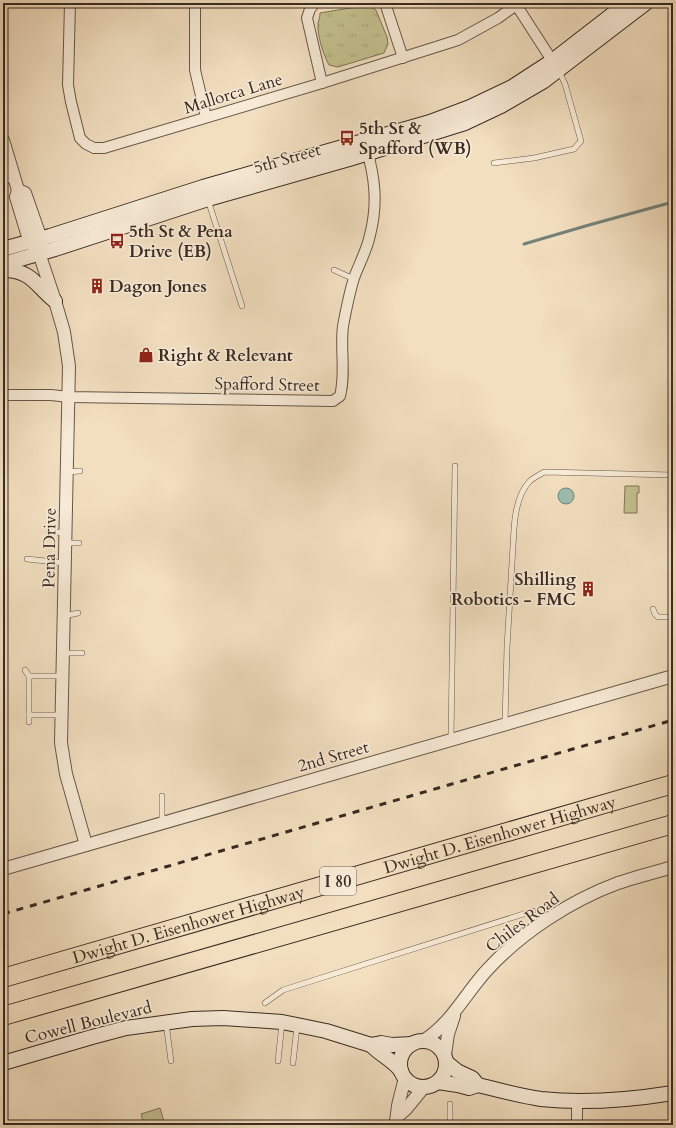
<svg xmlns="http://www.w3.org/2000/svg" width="676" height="1128" font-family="Cardo,serif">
<defs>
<pattern id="park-tufts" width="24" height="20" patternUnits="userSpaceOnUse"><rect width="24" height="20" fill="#c3bf8d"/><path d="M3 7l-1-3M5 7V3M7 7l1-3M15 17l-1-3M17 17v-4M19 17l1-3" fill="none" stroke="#a8a479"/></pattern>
</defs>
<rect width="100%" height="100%" fill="#f2dfc0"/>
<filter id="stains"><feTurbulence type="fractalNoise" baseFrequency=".005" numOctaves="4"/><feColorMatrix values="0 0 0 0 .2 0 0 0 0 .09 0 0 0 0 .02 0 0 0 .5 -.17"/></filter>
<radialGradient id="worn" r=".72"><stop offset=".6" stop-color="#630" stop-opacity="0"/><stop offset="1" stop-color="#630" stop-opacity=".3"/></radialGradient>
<g fill="#c3bf8d" stroke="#7e7458">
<path d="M 625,486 L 639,486 L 639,493 L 637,493 L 637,513 L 624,513 Z"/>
<path d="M 160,1108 L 165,1125 L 144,1125 L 141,1114 Z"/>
</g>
<path fill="url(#park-tufts)" stroke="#7e7458" d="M 368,5 L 376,10 L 387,37 L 388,44 L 384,53 L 338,67 L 329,65 C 323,54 317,35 318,23 C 319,19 320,17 320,13 Z"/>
<circle fill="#9bbdb1" stroke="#748278" cx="566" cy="496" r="8"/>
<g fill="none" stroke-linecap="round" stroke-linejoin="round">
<path stroke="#748278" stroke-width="3" d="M 524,244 L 589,225 L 673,202"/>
<g stroke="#67574a" stroke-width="6">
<g id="service">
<path d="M 494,163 L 534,158 L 574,149 L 581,141 L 565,84 L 559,71"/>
<path d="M 208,200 L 242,306"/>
<path d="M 334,270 L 354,279"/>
<path d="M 67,472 L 80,471"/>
<path d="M 53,531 L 66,534"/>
<path d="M 66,543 L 79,543"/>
<path d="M 27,559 L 64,563"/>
<path d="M 653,609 L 655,614 L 658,617 L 673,617"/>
<path d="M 64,616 L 78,613"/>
<path d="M 63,653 L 82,653"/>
<path d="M 25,670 L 29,676 L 29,722"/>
<path d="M 29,676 L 62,676"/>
<path d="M 29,715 L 62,715"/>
<path d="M 505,723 L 507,647 L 514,529 C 515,512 518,493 530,481 C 534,477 540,475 544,472 L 673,475"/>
<path d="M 451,739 L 455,466"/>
<path d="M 162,823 L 162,796"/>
<path d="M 265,1003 L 283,990 L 533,911"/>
<path d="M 166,1023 L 171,1061"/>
<path d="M 278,1061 L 282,1023"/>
<path d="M 293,1063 L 297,1026"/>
<path d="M 450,1125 L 450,1104"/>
</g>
</g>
<g stroke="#67574a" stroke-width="12">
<g id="minor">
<path d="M 70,3 L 68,85 L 71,102 L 80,138 L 86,144 L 94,148 L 104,148 L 322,83 L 458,40 L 498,18 L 519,3"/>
<path d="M 195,3 L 195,70 L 206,117"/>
<path d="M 315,3 L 310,9 L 307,18 L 322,83"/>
<path d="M 385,3 L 403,58"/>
<path d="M 515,3 L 555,65"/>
<path d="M 3,179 L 13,176"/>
<path d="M 3,395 L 51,395 L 69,397 L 333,401 L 340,396 C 346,374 340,349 343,326 C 346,310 349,294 354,278 C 359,264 367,250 370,235 C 378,204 375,177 366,147"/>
<path d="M 577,1101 L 577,1125"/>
</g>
</g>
<g stroke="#67574a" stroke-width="14">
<g id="tertiary">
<path d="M 3,140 L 18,190 L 16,197 L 26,230 L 30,242 L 39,253 L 55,301 L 64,332 L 69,366 L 61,743 L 66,774 L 86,845"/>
<path d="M 18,190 L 25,193 L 41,239 L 40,248"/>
<path d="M 3,869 L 673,676"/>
<path d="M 423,1041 C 451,1024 465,994 487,970 C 522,932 570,901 618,883 C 636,877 655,872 673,867"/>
<path d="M 445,1055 L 448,1034 L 454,1016"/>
<path d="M 398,1116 L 406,1109 L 424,1087"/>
<path d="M 395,1125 C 397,1118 397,1113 398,1106 C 400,1096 403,1087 405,1077"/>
</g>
</g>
<g stroke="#392a22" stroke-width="16">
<g id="secondary">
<path d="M 3,249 L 50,236 L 203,187 L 430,122 L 470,107 L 512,87 L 552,61 L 627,3"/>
<path d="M 3,264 L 55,249 L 208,199 L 349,159 L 465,123 L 501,106 L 544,81 L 646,3"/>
<path d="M 3,270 C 32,270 36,286 55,301"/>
<circle cx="423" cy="1064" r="23"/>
<path d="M 371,1045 C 380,1055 392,1059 401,1071"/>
<path d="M 446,1062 L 457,1071 L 472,1078 L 478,1085 C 498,1090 520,1096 541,1099 C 585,1104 629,1100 673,1093"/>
<path d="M 3,1063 L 92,1037 L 126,1028 L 192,1019 L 223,1018 L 282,1022 L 326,1031 L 371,1045 L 381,1043 L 392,1045 L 412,1044"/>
<path d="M 438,1082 L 458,1085 L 469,1088 L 478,1085"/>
</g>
</g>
<g stroke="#392a22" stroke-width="20">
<g id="motorway">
<path id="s1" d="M 3,978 L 673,784"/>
<path d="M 3,1016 L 673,824"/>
</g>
</g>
<use href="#service" stroke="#f7ead6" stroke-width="5"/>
<use href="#minor" stroke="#f7ead6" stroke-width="10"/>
<use href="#tertiary" stroke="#f7ead6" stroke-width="12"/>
<use href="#secondary" stroke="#f7ead6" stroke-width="14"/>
<use href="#motorway" stroke="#f2dfc0" stroke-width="18"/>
<path stroke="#392a22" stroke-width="3" stroke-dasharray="7 7" stroke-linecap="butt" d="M 3,914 L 673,720"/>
</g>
<defs>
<g id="bus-bare" transform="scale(1.2)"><path d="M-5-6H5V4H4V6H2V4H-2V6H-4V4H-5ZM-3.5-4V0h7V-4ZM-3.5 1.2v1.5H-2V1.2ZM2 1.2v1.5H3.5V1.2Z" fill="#8f2418" stroke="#f7ead6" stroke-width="2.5" paint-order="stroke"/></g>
<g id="building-bare" transform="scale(1.2)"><path d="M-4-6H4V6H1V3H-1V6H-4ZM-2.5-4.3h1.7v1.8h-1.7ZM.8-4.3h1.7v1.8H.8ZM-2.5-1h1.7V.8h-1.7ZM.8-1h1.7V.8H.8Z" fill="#8f2418" stroke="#f7ead6" stroke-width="2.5" paint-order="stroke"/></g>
<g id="shop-bare" transform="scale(1.2)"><path d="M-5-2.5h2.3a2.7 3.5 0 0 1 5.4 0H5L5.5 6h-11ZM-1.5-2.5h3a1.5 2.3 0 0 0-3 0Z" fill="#8f2418" stroke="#f7ead6" stroke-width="2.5" paint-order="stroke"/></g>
</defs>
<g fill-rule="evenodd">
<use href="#bus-bare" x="347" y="138"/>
<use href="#bus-bare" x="117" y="241"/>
<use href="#building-bare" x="97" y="286"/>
<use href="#shop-bare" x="146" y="355"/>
<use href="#building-bare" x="588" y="589"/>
</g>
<g text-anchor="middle" stroke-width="3.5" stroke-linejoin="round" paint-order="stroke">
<rect fill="#f7ead6" stroke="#726458" stroke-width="1" x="320" y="867" width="36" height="28" rx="3"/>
<g font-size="16" font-weight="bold" fill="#392a22">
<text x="338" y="887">I 80</text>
</g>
<g font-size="17" fill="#392a22" stroke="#f7ead6">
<text transform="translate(233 93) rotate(-17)" y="6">Mallorca Lane</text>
<text transform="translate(287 158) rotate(-16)" y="6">5th Street</text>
<text transform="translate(267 384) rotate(1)" y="6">Spafford Street</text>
<text transform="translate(49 548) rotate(-89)" y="6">Pena Drive</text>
<text transform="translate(333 756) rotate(-16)" y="6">2nd Street</text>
<text dy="6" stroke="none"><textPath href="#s1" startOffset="517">Dwight D. Eisenhower Highway</textPath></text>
<text transform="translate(522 922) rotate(-37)" y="6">Chiles Road</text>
<text dy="6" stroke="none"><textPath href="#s1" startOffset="193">Dwight D. Eisenhower Highway</textPath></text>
<text transform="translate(88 1022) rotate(-14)" y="6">Cowell Boulevard</text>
</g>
<g font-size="17" font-weight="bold" fill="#392a22" stroke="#f7ead6" text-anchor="start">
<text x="359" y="134">5th St &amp;<tspan x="359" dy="20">Spafford (WB)</tspan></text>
<text x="129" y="237">5th St &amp; Pena<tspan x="129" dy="20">Drive (EB)</tspan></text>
<text x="109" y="292">Dagon Jones</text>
<text x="158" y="361">Right &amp; Relevant</text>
<text x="576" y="585" text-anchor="end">Shilling<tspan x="576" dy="20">Robotics - FMC</tspan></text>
</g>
</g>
<rect width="676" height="1128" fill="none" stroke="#f2dfc0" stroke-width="16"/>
<rect x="4" y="4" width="668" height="1120" fill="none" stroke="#392a22" stroke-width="2"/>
<rect x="8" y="8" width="660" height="1112" fill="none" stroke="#392a22"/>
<rect width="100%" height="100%" filter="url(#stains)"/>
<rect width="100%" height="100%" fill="url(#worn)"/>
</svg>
